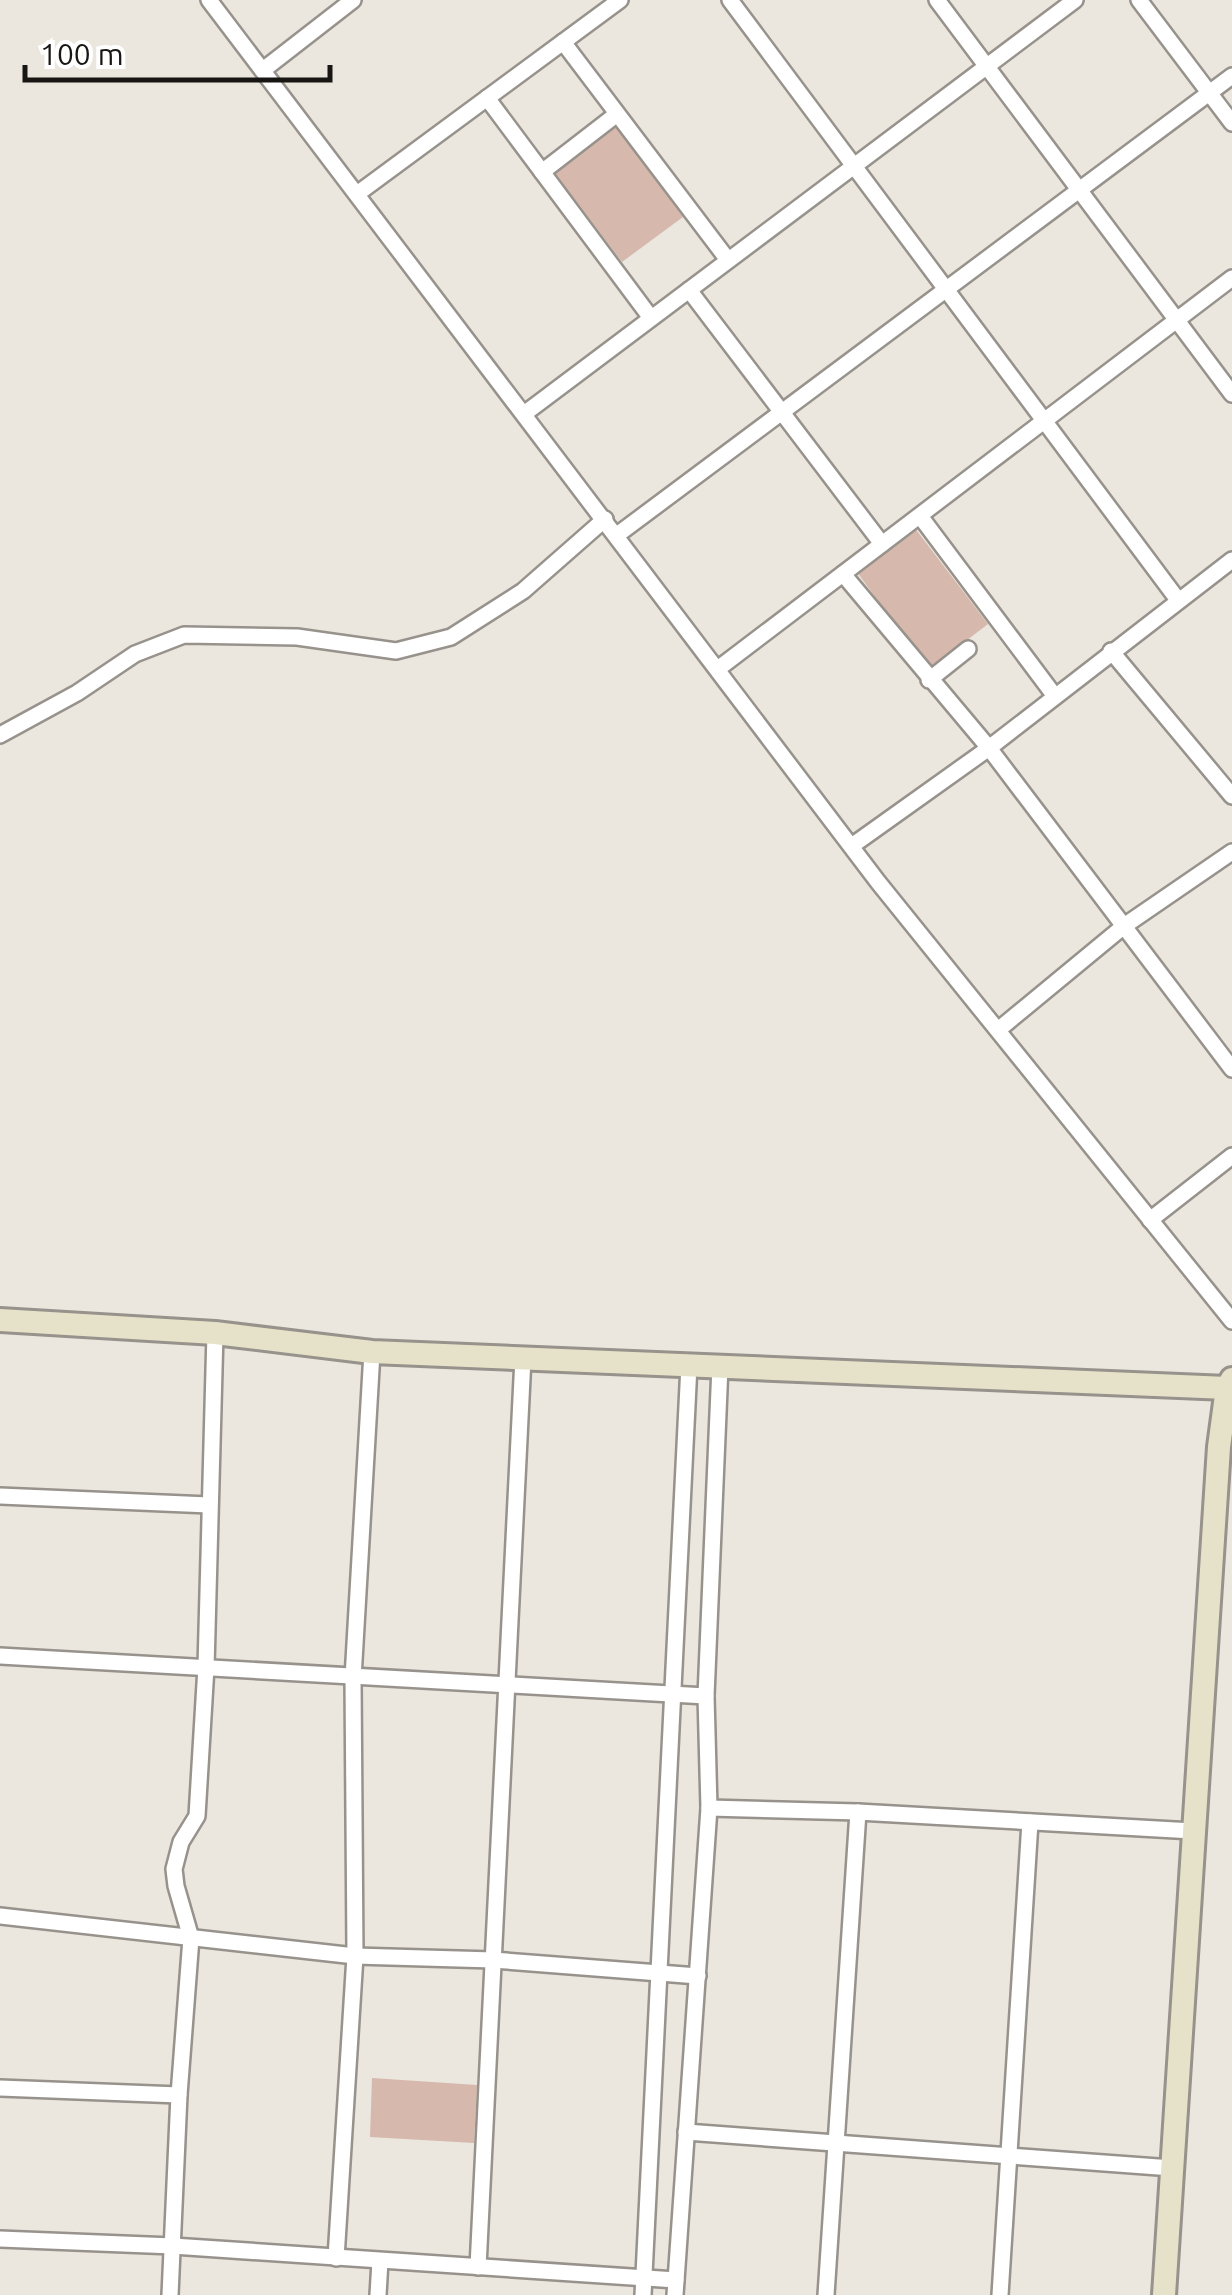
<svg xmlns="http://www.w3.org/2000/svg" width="1232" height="2295" font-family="Ubuntu,sans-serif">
<rect width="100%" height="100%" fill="#ebe7df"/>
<g fill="#d6b8ac">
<path d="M 616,124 L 683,217 L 622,262 L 553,171 Z"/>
<path d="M 914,527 L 988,624 L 928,670 L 857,572 Z"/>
<path d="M 372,2078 L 477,2085 L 474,2143 L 370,2137 Z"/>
</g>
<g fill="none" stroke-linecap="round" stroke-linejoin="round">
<g stroke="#97928b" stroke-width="20">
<g id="street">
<path d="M 209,0 L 878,882 L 1232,1321"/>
<path d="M 730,0 L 1178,600"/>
<path d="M 937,0 L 1232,394"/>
<path d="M 1139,0 L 1232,123"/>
<path d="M 563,42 L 728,260"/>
<path d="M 263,70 L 353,0"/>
<path d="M 487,98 L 651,318"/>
<path d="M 542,172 L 617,114"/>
<path d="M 357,194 L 620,0"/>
<path d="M 689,290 L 882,544"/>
<path d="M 524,414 L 1075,0"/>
<path d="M 920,516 L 1054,695"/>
<path d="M 617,535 L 1232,76"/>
<path d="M 843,574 L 989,748 L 1232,1069"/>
<path d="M 1111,651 L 1232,796"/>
<path d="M 719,668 L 1232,278"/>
<path d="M 929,680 L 968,649"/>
<path d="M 0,735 L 77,693 L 135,654 L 184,635 L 297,637 L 396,651 L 451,637 L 523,591 L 605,519"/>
<path d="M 853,845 L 989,748 L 1232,560"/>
<path d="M 998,1030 L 1124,926 L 1232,852"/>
<path d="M 1150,1220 L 1232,1156"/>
<path d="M 0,1496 L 209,1505"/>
<path d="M 0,1656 L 706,1696"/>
<path d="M 709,1808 L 858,1812 L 1193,1831"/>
<path d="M 0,1916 L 355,1956 L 493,1960 L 698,1976"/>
<path d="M 0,2088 L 179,2095"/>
<path d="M 686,2132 L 1172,2168"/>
<path d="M 0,2239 L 173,2246 L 676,2280"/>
<path d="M 336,2258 L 355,1956 L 353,1678 L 372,1352"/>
<path d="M 478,2267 L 523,1358"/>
<path d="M 170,2295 L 179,2095 L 191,1938 L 176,1886 L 174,1869 L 181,1842 L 197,1816 L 206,1667 L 215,1333"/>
<path d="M 378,2295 L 380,2261"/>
<path d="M 643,2295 L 689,1365"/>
<path d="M 675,2295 L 709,1808 L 706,1696 L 720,1366"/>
<path d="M 826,2295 L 858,1812"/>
<path d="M 1000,2295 L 1030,1822"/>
</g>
</g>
<g stroke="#97928b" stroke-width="28">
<g id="secondary">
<path d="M 0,1320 L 215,1333 L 372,1352 L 1227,1388"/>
<path d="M 1164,2295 L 1219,1447 L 1227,1388 L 1232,1379"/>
</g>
</g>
<use href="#street" stroke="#fff" stroke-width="15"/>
<use href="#secondary" stroke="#e6e2c9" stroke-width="22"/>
</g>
<path d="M25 65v15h305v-15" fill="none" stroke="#181613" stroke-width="5"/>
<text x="40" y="65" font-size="30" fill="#181613" stroke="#ffffff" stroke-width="8" paint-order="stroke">100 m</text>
</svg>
